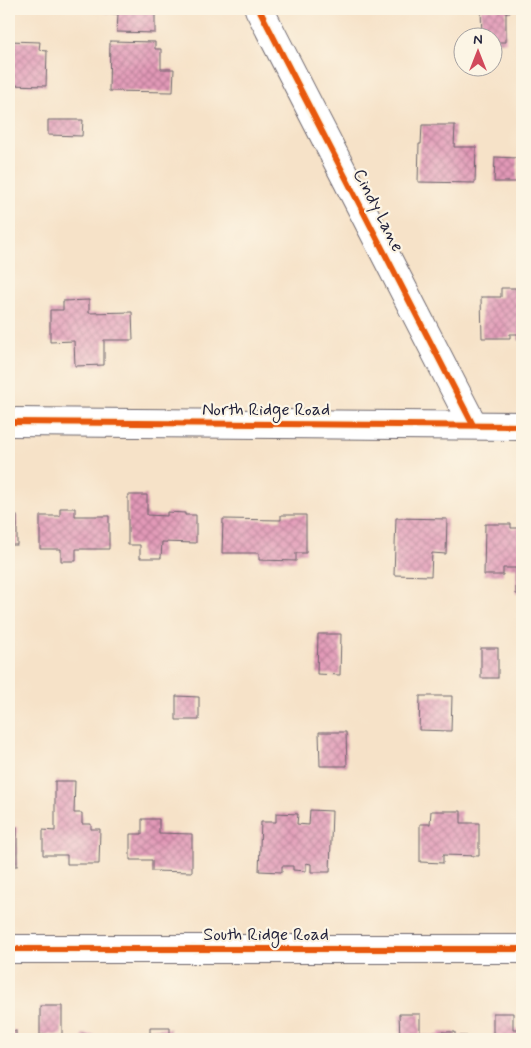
<svg xmlns="http://www.w3.org/2000/svg" width="531" height="1048" font-family="Mynerve,sans-serif">
<defs>
<pattern id="building-cross-hatch" width="8" height="8" patternUnits="userSpaceOnUse" patternTransform="scale(1.25)"><rect width="8" height="8" fill="#e299b7"/><path d="M0 0l8 8M0 8l8-8" fill="none" stroke="#b77c96"/></pattern>
</defs>
<rect width="100%" height="100%" fill="#fcf5e5"/>
<filter id="ink" filterUnits="userSpaceOnUse"><feTurbulence type="fractalNoise" baseFrequency=".02" numOctaves="2"/><feDisplacementMap in="SourceGraphic" scale="10" xChannelSelector="R" yChannelSelector="G"/><feConvolveMatrix kernelMatrix="1 2 1 2 8 2 1 2 1" color-interpolation-filters="sRGB"/></filter>
<filter id="wash" filterUnits="userSpaceOnUse"><feTurbulence type="fractalNoise" baseFrequency=".0096" numOctaves="4" result="noise"/><feDisplacementMap in="SourceGraphic" scale="20" xChannelSelector="R" yChannelSelector="G"/><feGaussianBlur stdDeviation="1.12" result="paint"/><feColorMatrix in="noise" values="0 0 0 0 0 0 0 0 0 0 0 0 0 0 0 0 0 1.4 0 .05"/><feComposite in="paint" operator="in"/></filter>
<g filter="url(#wash)">
<rect width="100%" height="100%" fill="#f6e2c8"/>
<g id="blocks">
<g fill="url(#building-cross-hatch)">
<path d="M 105,9 L 157,9 L 157,11 L 155,11 L 155,33 L 117,32 L 118,14 L 105,13 Z"/>
<path d="M 481,9 L 511,9 L 511,12 L 506,12 L 506,42 L 494,42 L 494,38 L 482,38 Z"/>
<path d="M 9,41 L 40,42 L 39,50 L 47,51 L 46,86 L 9,85 Z"/>
<path d="M 110,41 L 155,42 L 155,49 L 161,49 L 161,69 L 174,69 L 173,92 L 109,91 Z"/>
<path d="M 48,120 L 83,120 L 82,136 L 48,135 Z"/>
<path d="M 422,125 L 455,125 L 454,147 L 476,147 L 475,183 L 418,182 L 419,144 L 421,144 Z"/>
<path d="M 495,157 L 517,158 L 517,182 L 494,182 Z"/>
<path d="M 501,288 L 516,288 L 516,291 L 522,291 L 522,340 L 518,340 L 518,334 L 510,334 L 510,338 L 482,338 L 481,297 L 501,297 Z"/>
<path d="M 89,300 L 89,313 L 132,312 L 133,340 L 104,340 L 104,365 L 75,366 L 74,341 L 50,342 L 50,310 L 63,310 L 63,301 Z"/>
<path d="M 128,495 L 147,495 L 147,515 L 167,516 L 167,512 L 185,513 L 185,515 L 196,515 L 196,543 L 162,542 L 161,558 L 140,558 L 140,545 L 128,545 Z"/>
<path d="M 60,508 L 75,508 L 75,516 L 109,516 L 109,549 L 76,549 L 76,561 L 61,561 L 61,549 L 40,549 L 40,516 L 60,516 Z"/>
<path d="M 281,515 L 306,515 L 306,553 L 296,553 L 296,561 L 259,560 L 259,553 L 222,553 L 223,519 L 281,520 Z"/>
<rect x="9" y="516" width="8" height="29"/>
<path d="M 396,518 L 447,519 L 446,554 L 432,553 L 431,576 L 394,575 Z"/>
<path d="M 485,524 L 511,524 L 511,528 L 522,528 L 522,594 L 516,594 L 516,568 L 503,568 L 503,575 L 484,575 Z"/>
<path d="M 318,634 L 341,634 L 340,675 L 317,674 Z"/>
<rect x="481" y="648" width="17" height="30"/>
<path d="M 176,696 L 199,697 L 199,720 L 176,720 Z"/>
<path d="M 420,696 L 452,696 L 451,731 L 419,730 Z"/>
<path d="M 319,732 L 346,732 L 347,766 L 320,766 Z"/>
<path d="M 55,781 L 75,781 L 74,813 L 82,813 L 82,824 L 91,824 L 91,829 L 100,829 L 99,864 L 67,864 L 67,855 L 43,855 L 43,830 L 55,831 Z"/>
<path d="M 310,810 L 332,811 L 330,872 L 311,872 L 311,864 L 306,863 L 306,871 L 293,870 L 293,866 L 282,866 L 282,872 L 259,871 L 261,822 L 276,822 L 276,813 L 298,814 L 297,824 L 309,825 Z"/>
<path d="M 431,811 L 461,811 L 461,823 L 479,823 L 479,856 L 443,855 L 443,863 L 420,862 L 420,824 L 430,824 Z"/>
<path d="M 142,819 L 159,819 L 159,833 L 192,834 L 192,872 L 152,871 L 152,860 L 130,860 L 130,834 L 142,834 Z"/>
<rect x="9" y="827" width="8" height="39"/>
<rect x="40" y="1006" width="22" height="29"/>
<path d="M 493,1013 L 513,1013 L 513,1029 L 522,1029 L 522,1039 L 493,1039 Z"/>
<path d="M 399,1014 L 420,1014 L 420,1035 L 439,1035 L 439,1032 L 455,1032 L 455,1036 L 467,1036 L 467,1039 L 400,1039 Z"/>
<path d="M 150,1028 L 170,1028 L 170,1037 L 198,1037 L 198,1039 L 150,1039 Z"/>
<rect x="9" y="1031" width="7" height="8"/>
<path d="M 82,1034 L 95,1035 L 95,1037 L 108,1037 L 108,1039 L 82,1039 Z"/>
<path d="M 38,1037 L 64,1038 L 64,1039 L 38,1039 Z"/>
</g>
</g>
</g>
<g filter="url(#ink)">
<use href="#blocks" fill-opacity="0" stroke="#6c656c" stroke-width="1"/>
<g fill="none" stroke-linecap="round" stroke-linejoin="round">
<g stroke="#6c656c" stroke-width="30">
<g id="minor">
<path d="M 259,9 L 473,425"/>
<path d="M 9,422 L 522,426"/>
<path d="M 9,949 L 522,949"/>
</g>
</g>
<use href="#minor" stroke="#fff" stroke-width="28"/>
<g stroke="#fcf5e5" stroke-width="9">
<g id="cycleway">
<path d="M 259,9 L 473,425"/>
<path d="M 9,422 L 522,426"/>
<path d="M 9,949 L 522,949"/>
</g>
</g>
<use href="#cycleway" stroke="#e8590c" stroke-width="6"/>
</g>
</g>
<g text-anchor="middle" stroke-width="4.5" stroke-linejoin="round" paint-order="stroke">
<g font-size="18" fill="#22223b" stroke="#fcf5e5">
<text transform="translate(379 210) rotate(63)" y="6">Cindy Lane</text>
<text x="266" y="415">North Ridge Road</text>
<text x="266" y="940">South Ridge Road</text>
</g>
</g>
<rect width="531" height="1048" fill="none" stroke="#fcf5e5" stroke-width="30"/>
<g transform="translate(478 52)"><circle r="24" fill="#fcf5e5" stroke="#a5a1a1"/>
<path d="M0-4L9 19L0 12L-9 19Z" fill="#d1495b"/>
<text y="-8" font-size="14" font-weight="bold" text-anchor="middle" fill="#22223b">N</text>
</g>
</svg>
